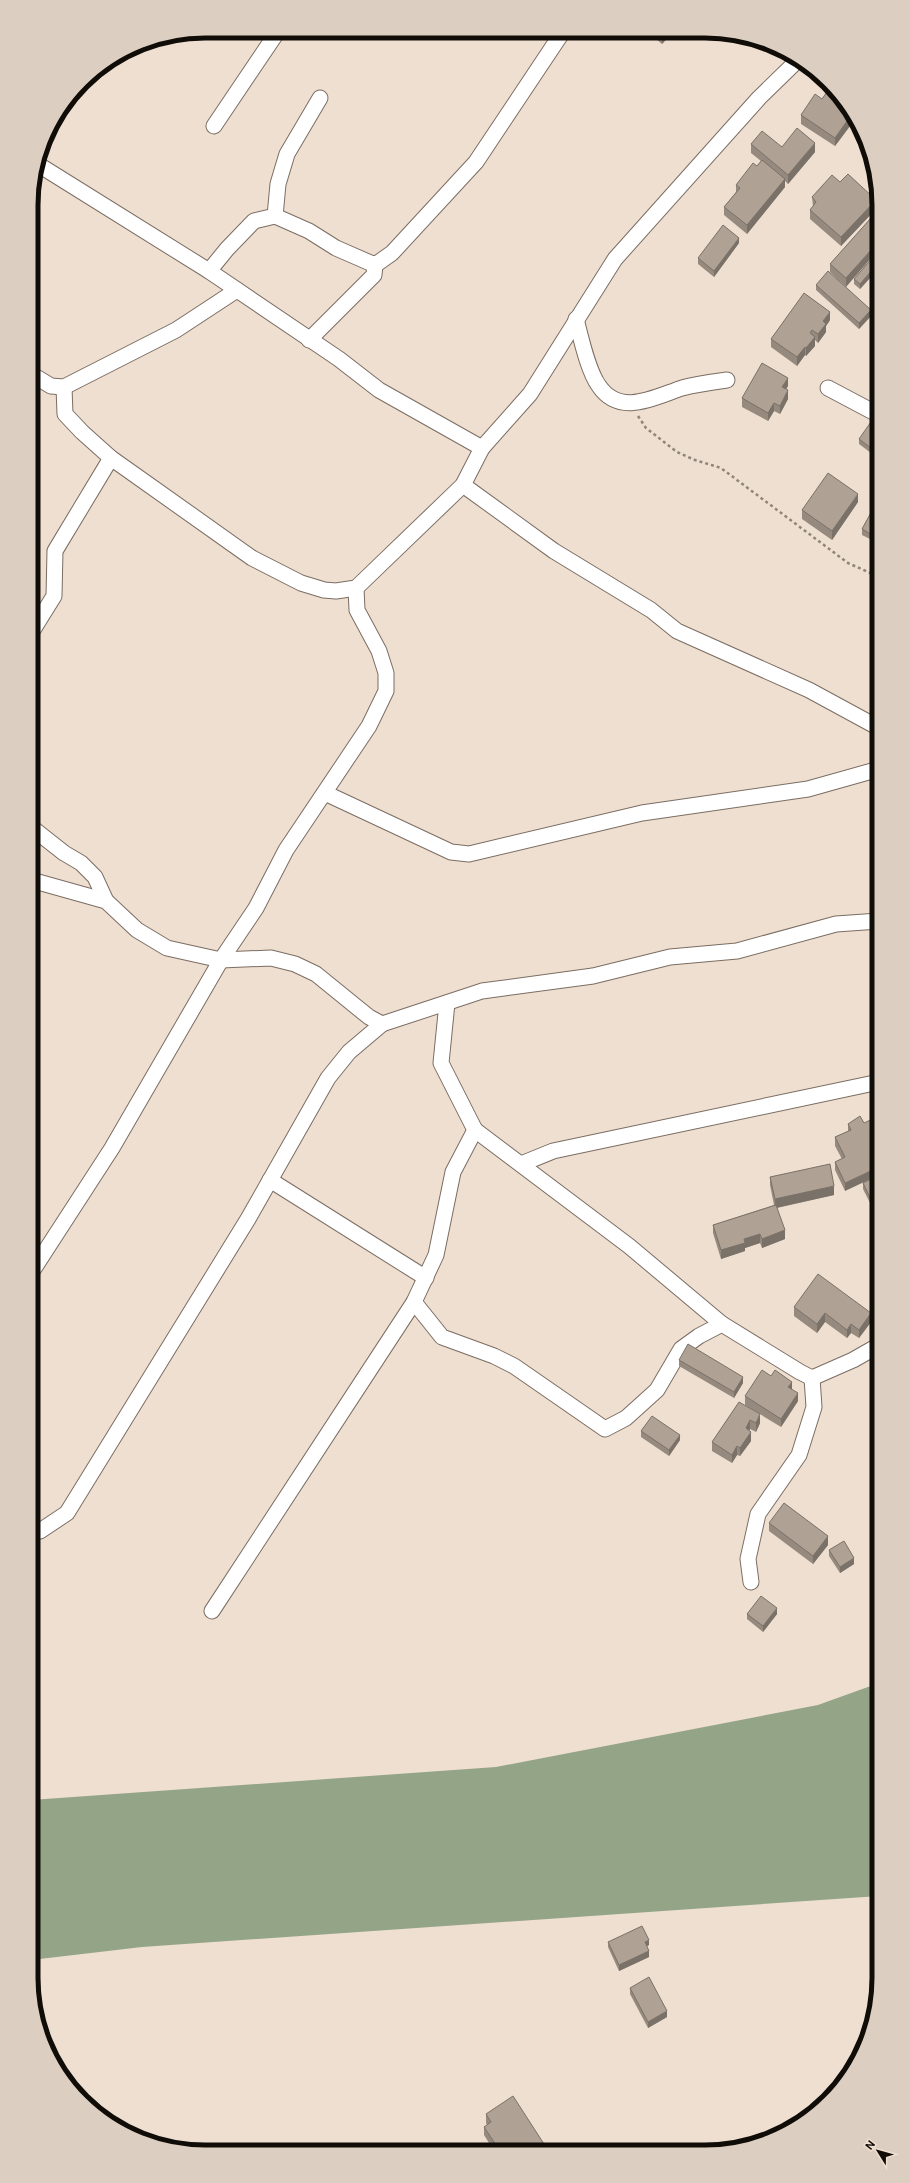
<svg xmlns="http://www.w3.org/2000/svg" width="910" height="2183" font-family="'DM Sans',sans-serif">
<rect width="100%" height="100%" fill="#eedfd1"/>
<path fill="#94a486" d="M 879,1683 L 879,1896 L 142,1947 L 31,1960 L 31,1800 L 496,1767 L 818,1705 Z"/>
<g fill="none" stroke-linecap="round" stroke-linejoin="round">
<g stroke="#7b6d62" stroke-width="17">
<g id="street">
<path d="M 214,126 L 278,31"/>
<path d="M 39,165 L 209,271 L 339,359 L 379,390 L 482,448"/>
<path d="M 275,216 L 278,184 L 287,154 L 320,98"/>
<path d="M 209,271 L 227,249 L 254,221 L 275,216 L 309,231 L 336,248 L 375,265 L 392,253 L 476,162 L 562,33"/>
<path d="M 576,319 C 581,338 588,371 599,386 C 620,417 655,397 682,388 C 697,384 712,382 727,380"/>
<path d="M 309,340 L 374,275 L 375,265"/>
<path d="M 31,374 L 51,386 L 64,387 L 176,330 L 237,290"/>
<path d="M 64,387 L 65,414 L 82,432 L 111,458 L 252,558 L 301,583 L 324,590 L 336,591 L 356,588 L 463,485 L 482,448 L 530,394 L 615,259 L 759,98 L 798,60"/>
<path d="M 828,388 L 879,415"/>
<path d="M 463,485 L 554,551 L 651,610 L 677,631 L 809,690 L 879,728"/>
<path d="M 31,633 L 54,596 L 55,551 L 111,458"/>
<path d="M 325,793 L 451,852 L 469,854 L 642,813 L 808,789 L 879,769"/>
<path d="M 31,827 L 64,853 L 81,863 L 95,877 L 106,901"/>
<path d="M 31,880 L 106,901 L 137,930 L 167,948 L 221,960 L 271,958 L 295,964 L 316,974 L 369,1017 L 382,1024 L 482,991 L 593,976 L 670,957 L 737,951 L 836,924 L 879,921"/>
<path d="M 447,1003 L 441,1063 L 475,1130 L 629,1246 L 722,1324 L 800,1372 L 812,1378 L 853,1360 L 876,1347 L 879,1348"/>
<path d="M 521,1164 L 553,1151 L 879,1082"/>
<path d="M 270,1180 L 426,1278"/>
<path d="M 31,1273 L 112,1148 L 221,960 L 256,908 L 286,850 L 369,726 L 386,691 L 386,673 L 379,651 L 357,610 L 356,588"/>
<path d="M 414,1302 L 442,1337 L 494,1356 L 514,1366 L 605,1429 L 626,1418 L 657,1390 L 681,1349 L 699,1336 L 722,1324"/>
<path d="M 31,1532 L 40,1531 L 67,1513 L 248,1219 L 328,1078 L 349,1052 L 382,1024"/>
<path d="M 751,1582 L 748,1559 L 758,1514 L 799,1455 L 814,1407 L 812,1378"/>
<path d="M 212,1611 L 414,1302 L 436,1255 L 453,1172 L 475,1130"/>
</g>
</g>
<path stroke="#90857b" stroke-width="2.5" stroke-dasharray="3 3" stroke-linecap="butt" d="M 638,416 L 646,428 L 677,452 L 695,460 L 721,468 L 848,563 L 879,577"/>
<use href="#street" stroke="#fff" stroke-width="15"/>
</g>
<g fill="#968a7f">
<path d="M 650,34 L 671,34 L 662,44 Z"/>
<path d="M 831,86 L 856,118 L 835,146 L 801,124 L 801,115 L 822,99 Z"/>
<path d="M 751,144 L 782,147 L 815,152 L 788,184 L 785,181 L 785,187 L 747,234 L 724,215 L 724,207 L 736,192 L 736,185 L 757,166 L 761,161 L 751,153 Z"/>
<path d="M 840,182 L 876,209 L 841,246 L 810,219 L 810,210 L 813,206 L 812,197 Z"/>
<path d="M 879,209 L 846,287 L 830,272 L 830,264 Z"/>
<path d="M 739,243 L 714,277 L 698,264 L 698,258 Z"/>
<path d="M 879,250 L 879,268 L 860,289 L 854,284 L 854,279 Z"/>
<path d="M 816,285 L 871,310 L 879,303 L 879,321 L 871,315 L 871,316 L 859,329 L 816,290 Z"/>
<path d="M 830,320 L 826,326 L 826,332 L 818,343 L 815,340 L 815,346 L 806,356 L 805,355 L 797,366 L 771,347 L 771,339 Z"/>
<path d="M 788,386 L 786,389 L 788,399 L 780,414 L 774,411 L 768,421 L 742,407 L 742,398 Z"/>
<path d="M 879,423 L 879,459 L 859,444 L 859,439 Z"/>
<path d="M 879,498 L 876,542 L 862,535 L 862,529 Z"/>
<path d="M 858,502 L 832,540 L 802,519 L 802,510 Z"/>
<path d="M 864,1123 L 845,1191 L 835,1170 L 835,1162 L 842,1159 L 835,1146 L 835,1137 L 848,1131 L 848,1124 Z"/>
<path d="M 879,1175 L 876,1215 L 863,1189 L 863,1183 Z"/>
<path d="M 770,1177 L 834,1195 L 777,1208 L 785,1239 L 762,1248 L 760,1243 L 745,1248 L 745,1251 L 721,1259 L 713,1233 L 713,1225 L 774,1205 L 770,1185 Z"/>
<path d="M 794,1307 L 871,1322 L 859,1338 L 851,1333 L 847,1338 L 825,1322 L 817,1333 L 794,1316 Z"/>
<path d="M 679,1360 L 743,1383 L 734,1398 L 679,1366 Z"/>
<path d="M 792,1389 L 798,1401 L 781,1427 L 745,1405 L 745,1396 Z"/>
<path d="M 739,1402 L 760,1423 L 756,1432 L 750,1429 L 749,1431 L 751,1441 L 740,1456 L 737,1455 L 732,1463 L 712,1451 L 712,1442 Z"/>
<path d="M 641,1431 L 680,1440 L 669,1456 L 641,1437 Z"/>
<path d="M 769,1523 L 828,1545 L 813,1564 L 769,1531 Z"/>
<path d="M 829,1550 L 854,1564 L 840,1573 L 829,1556 Z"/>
<path d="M 747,1614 L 777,1614 L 763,1632 L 747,1619 Z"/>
<path d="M 608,1942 L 649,1945 L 647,1946 L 649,1957 L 619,1971 L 608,1947 Z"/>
<path d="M 630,1988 L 667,2017 L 648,2028 L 630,1994 Z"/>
<path d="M 486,2114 L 544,2151 L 494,2151 L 484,2135 L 484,2127 L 487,2125 L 486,2123 Z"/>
</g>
<g fill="#7a7168">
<path d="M 664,34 L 671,34 L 662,44 L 662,36 Z"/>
<path d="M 852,114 L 856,118 L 835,146 L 835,138 Z"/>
<path d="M 815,143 L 815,152 L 788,184 L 788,175 Z"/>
<path d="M 785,179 L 785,187 L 747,234 L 747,225 Z"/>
<path d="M 876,200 L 876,209 L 841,246 L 841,237 Z"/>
<path d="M 739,238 L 739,243 L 714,277 L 714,271 Z"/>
<path d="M 879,241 L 879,249 L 846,287 L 846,278 Z"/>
<path d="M 879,262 L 879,268 L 860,289 L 860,284 Z"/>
<path d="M 871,310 L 871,316 L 859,329 L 859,323 Z"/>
<path d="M 830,312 L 830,320 L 826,326 L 826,332 L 818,343 L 818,334 L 823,321 Z"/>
<path d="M 815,337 L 815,346 L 806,356 L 806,348 Z"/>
<path d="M 805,347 L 805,355 L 797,366 L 797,357 Z"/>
<path d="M 788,378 L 788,386 L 782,396 L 782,387 Z"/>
<path d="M 788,390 L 788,399 L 780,414 L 780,406 Z"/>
<path d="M 774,403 L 774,411 L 768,421 L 768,413 Z"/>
<path d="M 858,494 L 858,502 L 832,540 L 832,531 Z"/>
<path d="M 879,531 L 879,536 L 876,542 L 876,537 Z"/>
<path d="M 879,1167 L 879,1175 L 845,1191 L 845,1183 Z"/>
<path d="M 834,1186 L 834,1195 L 775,1208 L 775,1199 Z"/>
<path d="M 879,1208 L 879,1214 L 876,1215 L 876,1210 Z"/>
<path d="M 785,1230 L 785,1239 L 762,1248 L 762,1239 Z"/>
<path d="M 760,1234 L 760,1243 L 745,1248 L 745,1251 L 721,1259 L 721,1250 L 744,1239 Z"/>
<path d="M 825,1313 L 825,1322 L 817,1333 L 817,1324 Z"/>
<path d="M 871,1313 L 871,1322 L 859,1338 L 859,1330 Z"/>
<path d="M 851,1324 L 851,1333 L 847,1338 L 847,1330 Z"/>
<path d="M 743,1377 L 743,1383 L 734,1398 L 734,1392 Z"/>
<path d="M 792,1382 L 792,1390 L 788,1387 Z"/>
<path d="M 798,1393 L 798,1401 L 781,1427 L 781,1419 Z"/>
<path d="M 760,1414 L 760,1423 L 756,1432 L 756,1423 Z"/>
<path d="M 750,1420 L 750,1429 L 746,1437 L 746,1428 Z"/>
<path d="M 751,1432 L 751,1441 L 740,1456 L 740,1448 Z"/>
<path d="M 680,1435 L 680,1440 L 669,1456 L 669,1450 Z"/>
<path d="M 737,1446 L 737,1455 L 732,1463 L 732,1455 Z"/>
<path d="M 828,1536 L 828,1545 L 813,1564 L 813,1556 Z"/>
<path d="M 854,1558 L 854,1564 L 840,1573 L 840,1567 Z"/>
<path d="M 777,1608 L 777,1614 L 763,1632 L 763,1626 Z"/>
<path d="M 649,1940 L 649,1945 L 645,1947 L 645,1942 Z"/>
<path d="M 649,1951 L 649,1957 L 619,1971 L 619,1965 Z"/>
<path d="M 667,2011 L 667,2017 L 648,2028 L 648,2022 Z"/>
<path d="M 544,2144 L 544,2151 L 533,2151 Z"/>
</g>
<g fill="#afa194" stroke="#7a7168">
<path d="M 831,86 L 852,114 L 835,138 L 801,115 L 815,94 L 822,99 Z"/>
<path d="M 797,128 L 815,143 L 788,175 L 751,144 L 762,131 L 782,147 Z"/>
<path d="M 762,160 L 785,179 L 747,225 L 724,207 L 740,188 L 736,185 L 753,163 L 757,166 Z"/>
<path d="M 848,174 L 876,200 L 841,237 L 810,210 L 816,202 L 812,197 L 832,175 L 840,182 Z"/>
<path d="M 879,209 L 879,241 L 846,278 L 830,264 Z"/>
<path d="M 723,225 L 739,238 L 714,271 L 698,258 Z"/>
<path d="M 879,250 L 879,262 L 860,284 L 854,279 Z"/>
<path d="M 828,271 L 871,310 L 859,323 L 816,285 Z"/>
<path d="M 804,293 L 830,312 L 823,321 L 826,324 L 818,334 L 812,330 L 810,333 L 815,337 L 806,348 L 805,347 L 797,357 L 771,339 Z"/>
<path d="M 879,303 L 879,318 L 871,311 Z"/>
<path d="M 762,363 L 788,378 L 782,387 L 788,390 L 780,406 L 774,403 L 768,413 L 742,398 Z"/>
<path d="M 873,419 L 879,423 L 879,454 L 859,439 Z"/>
<path d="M 828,473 L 858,494 L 832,531 L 802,510 Z"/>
<path d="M 879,498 L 879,531 L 876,537 L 862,529 Z"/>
<path d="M 860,1116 L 864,1123 L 877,1117 L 879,1121 L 879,1167 L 845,1183 L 835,1162 L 845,1157 L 835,1137 L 851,1130 L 848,1124 Z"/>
<path d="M 830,1164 L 834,1186 L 775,1199 L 770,1177 Z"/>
<path d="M 879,1175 L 879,1208 L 876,1210 L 863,1183 Z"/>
<path d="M 776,1205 L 785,1230 L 762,1239 L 760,1234 L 744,1239 L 745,1243 L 721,1250 L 713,1225 Z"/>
<path d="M 818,1274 L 871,1313 L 859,1330 L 851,1324 L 847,1330 L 825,1313 L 817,1324 L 794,1307 Z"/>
<path d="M 688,1344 L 743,1377 L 734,1392 L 679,1360 Z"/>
<path d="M 762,1370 L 771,1376 L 775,1370 L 792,1382 L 788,1387 L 798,1393 L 781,1419 L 745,1396 Z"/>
<path d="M 739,1402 L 760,1414 L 756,1423 L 750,1420 L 746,1428 L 751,1432 L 740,1448 L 737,1446 L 732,1455 L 712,1442 Z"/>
<path d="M 652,1416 L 680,1435 L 669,1450 L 641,1431 Z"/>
<path d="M 784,1503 L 828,1536 L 813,1556 L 769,1523 Z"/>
<path d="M 844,1541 L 854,1558 L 840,1567 L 829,1550 Z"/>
<path d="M 761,1596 L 777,1608 L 763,1626 L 747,1614 Z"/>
<path d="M 642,1926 L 649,1940 L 645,1942 L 649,1951 L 619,1965 L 608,1942 Z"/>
<path d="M 649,1977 L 667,2011 L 648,2022 L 630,1988 Z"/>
<path d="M 513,2096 L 544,2144 L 533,2151 L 500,2151 L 484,2127 L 491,2122 L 486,2114 Z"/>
</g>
<path d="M0 0H910V2183H0ZM205 38H705A167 167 0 0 1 872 205V1978A167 167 0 0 1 705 2145H205A167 167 0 0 1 38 1978V205A167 167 0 0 1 205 38Z" fill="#dccec1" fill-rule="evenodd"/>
<path fill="none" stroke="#100c07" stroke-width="5" d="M205 38H705A167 167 0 0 1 872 205V1978A167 167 0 0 1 705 2145H205A167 167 0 0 1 38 1978V205A167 167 0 0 1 205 38Z"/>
<g transform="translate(878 2151) rotate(307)" stroke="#eedfd1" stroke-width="3" paint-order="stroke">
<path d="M0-3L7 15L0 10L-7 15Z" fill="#100c07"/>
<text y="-6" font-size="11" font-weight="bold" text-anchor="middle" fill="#100c07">N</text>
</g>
</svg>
